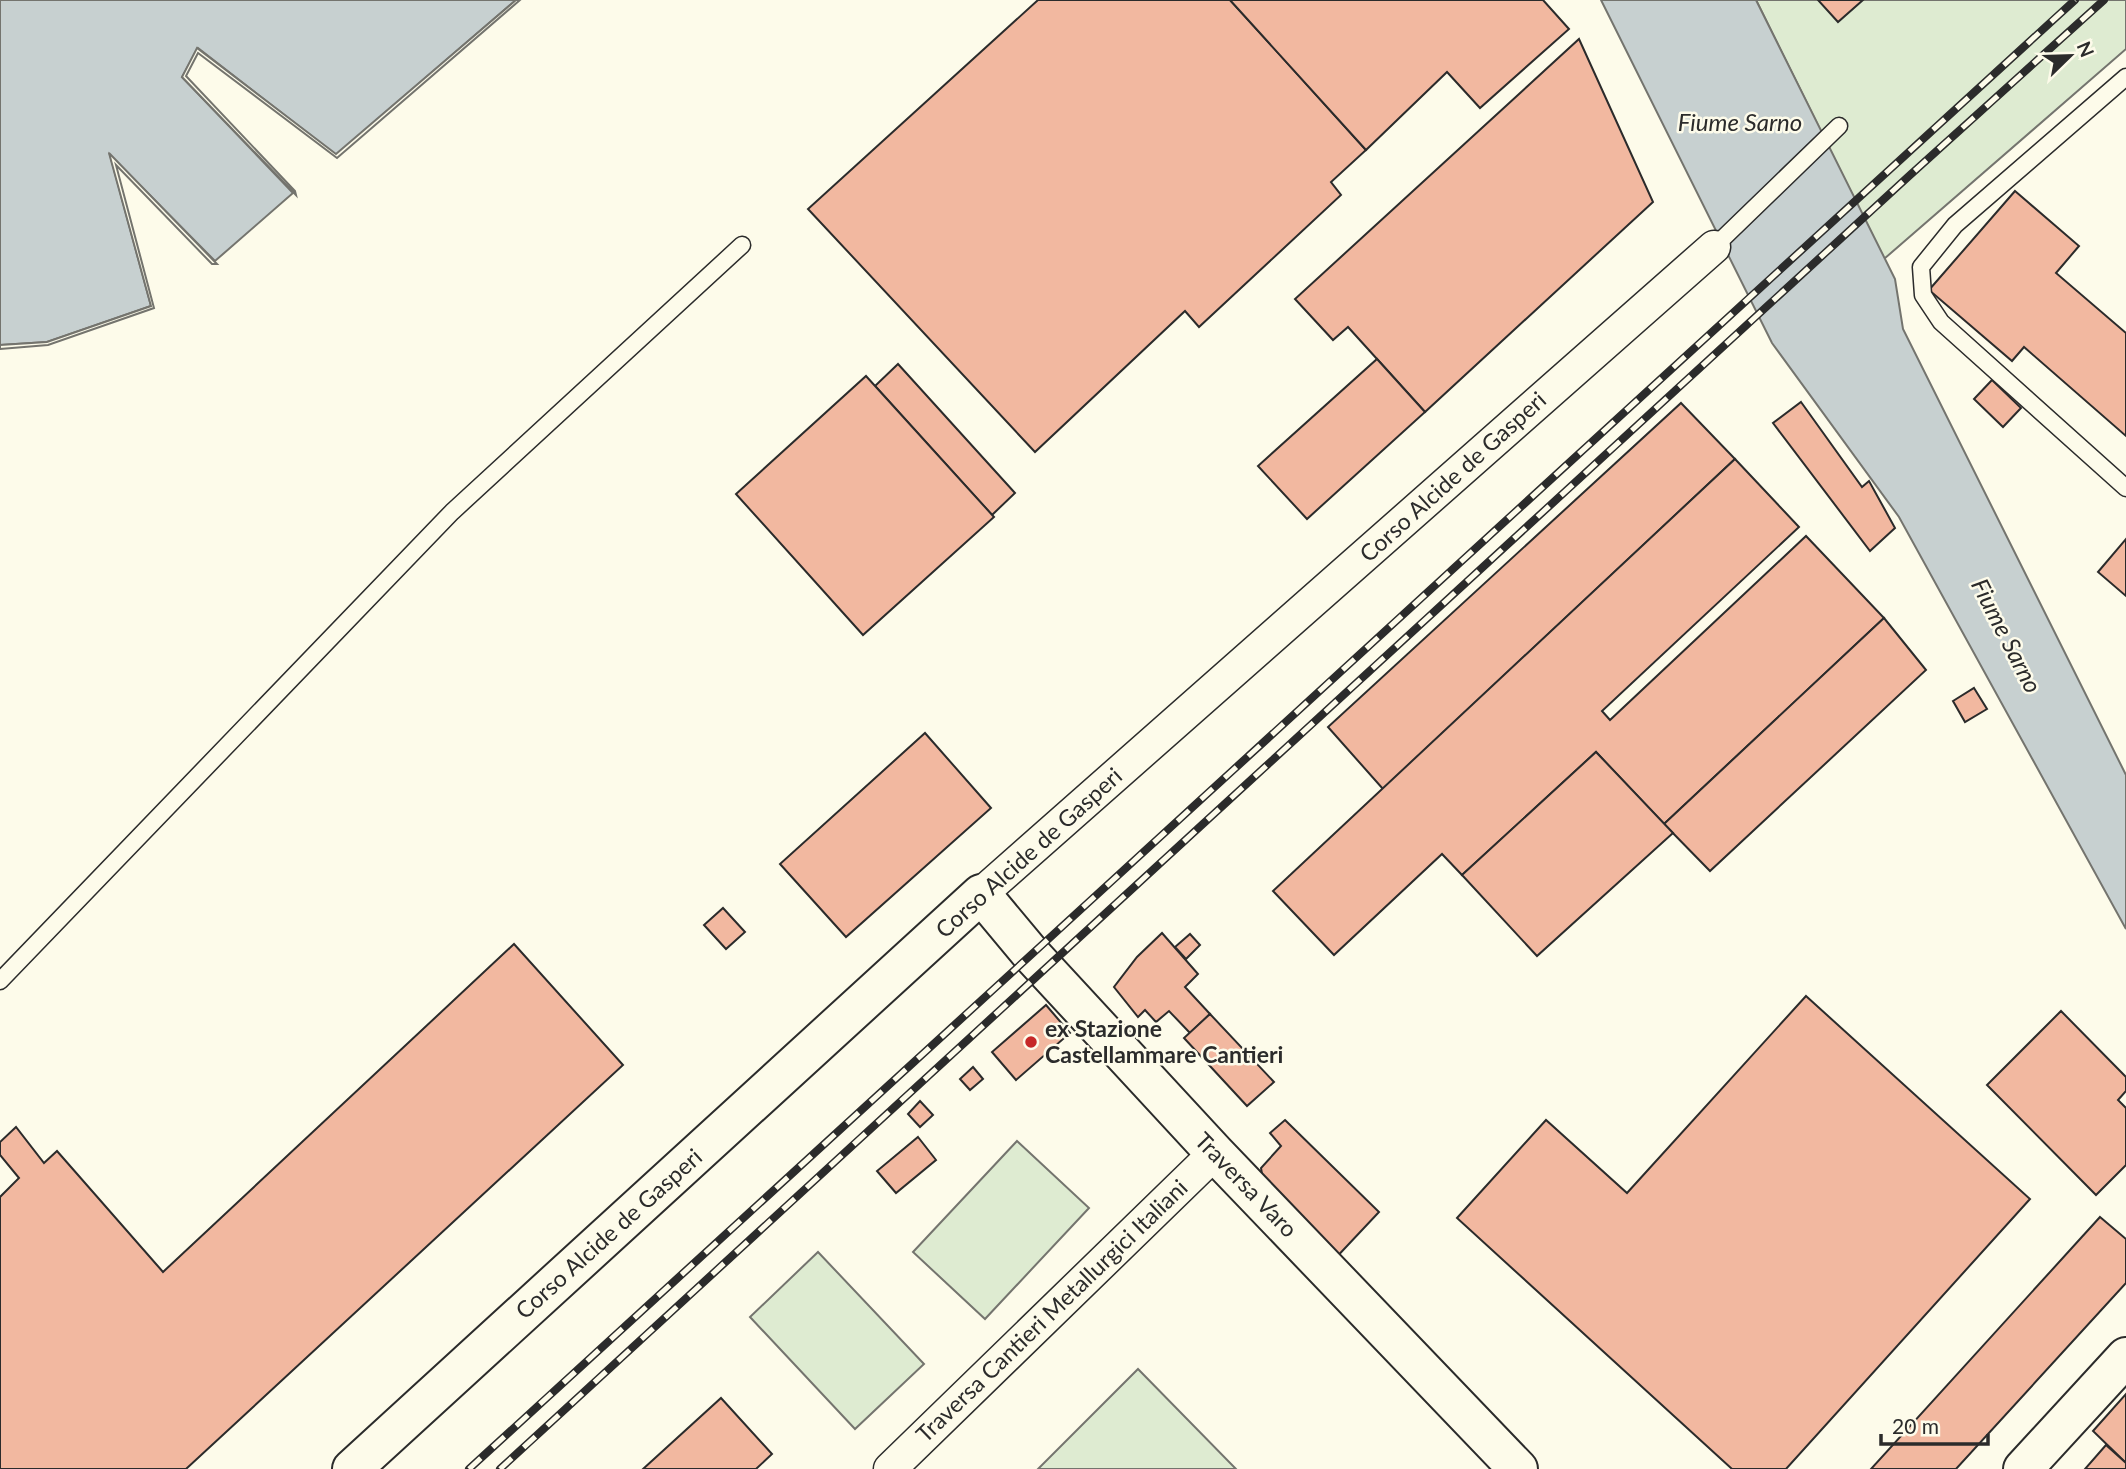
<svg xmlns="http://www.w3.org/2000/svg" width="2126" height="1469" font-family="Lato,sans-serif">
<rect width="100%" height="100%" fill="#fdfbea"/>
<g fill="#deebd1" stroke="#74746e" stroke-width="2">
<path d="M 1756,0 L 2126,0 L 2126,49 L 1884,259 Z"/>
<path d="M 1017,1141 L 1089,1208 L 985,1319 L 913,1252 Z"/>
<path d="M 818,1252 L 924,1364 L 855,1429 L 750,1317 Z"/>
<path d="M 1138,1369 L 1236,1469 L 1038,1469 Z"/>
</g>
<g fill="#c7d0d0" stroke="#74746e" stroke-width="2">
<path d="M 0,0 L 516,0 L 336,155 L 198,48 L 182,77 L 293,193 L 215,261 L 110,155 L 151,306 L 47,342 L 0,345 Z"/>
<path d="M 1601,0 L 1756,0 L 1895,279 L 1903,329 L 2126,775 L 2126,929 L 1899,517 L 1772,343 Z"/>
</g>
<g fill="#fdfbea" stroke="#74746e" stroke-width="2">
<path d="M 516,0 L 520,0 L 337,158 L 198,53 L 186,76 L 295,191 L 296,195 L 182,77 L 197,48 L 336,154 Z"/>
<path d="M 109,153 L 217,264 L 212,264 L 116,165 L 154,308 L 48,345 L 0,349 L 0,345 L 47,342 L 151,306 Z"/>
</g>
<g fill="#f2b8a0" stroke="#2b2b2b" stroke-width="2">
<path d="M 1038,0 L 1230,0 L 1366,150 L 1331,182 L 1341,195 L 1199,327 L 1185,311 L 1035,452 L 808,209 Z"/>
<path d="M 1230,0 L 1543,0 L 1569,29 L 1480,108 L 1447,72 L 1366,150 Z"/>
<path d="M 1818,0 L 1863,0 L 1838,22 Z"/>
<path d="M 1579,39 L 1653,202 L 1425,412 L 1348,327 L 1333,340 L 1295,299 Z"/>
<path d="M 2015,191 L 2079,246 L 2056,273 L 2126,333 L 2126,436 L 2024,347 L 2012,361 L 1929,290 Z"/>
<path d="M 1377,359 L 1425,412 L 1307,519 L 1258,466 Z"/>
<path d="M 898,364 L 1015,493 L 992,515 L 875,386 Z"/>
<path d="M 866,376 L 994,517 L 863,635 L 736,494 Z"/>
<path d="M 1992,380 L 2021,408 L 2003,427 L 1974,399 Z"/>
<path d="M 1801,402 L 1862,487 L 1869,481 L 1895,528 L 1870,551 L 1773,423 Z"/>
<path d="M 1681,403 L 1735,459 L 1383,789 L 1328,727 Z"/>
<path d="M 1735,459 L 1799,527 L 1602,711 L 1610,720 L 1806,536 L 1884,618 L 1664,824 L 1596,752 L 1462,875 L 1442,854 L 1334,955 L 1273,891 Z"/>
<path d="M 2126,539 L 2126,596 L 2098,572 Z"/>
<path d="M 1884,618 L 1926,670 L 1710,871 L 1664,824 Z"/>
<path d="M 1974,688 L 1987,709 L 1965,722 L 1953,701 Z"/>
<path d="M 925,733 L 991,808 L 846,937 L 780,864 Z"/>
<path d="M 1596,752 L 1673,833 L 1537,956 L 1462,875 Z"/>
<path d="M 723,908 L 745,932 L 726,949 L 704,925 Z"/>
<path d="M 1162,933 L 1198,974 L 1185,987 L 1210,1014 L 1190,1033 L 1169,1011 L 1156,1022 L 1145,1010 L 1138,1017 L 1114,987 L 1137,957 Z"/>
<path d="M 1190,934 L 1200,945 L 1186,959 L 1175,947 Z"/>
<path d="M 514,944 L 623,1065 L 186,1469 L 0,1469 L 0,1197 L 19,1178 L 0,1155 L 0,1142 L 16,1127 L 44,1163 L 57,1151 L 163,1272 Z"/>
<path d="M 1806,996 L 2030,1199 L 1786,1469 L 1732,1469 L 1457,1218 L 1546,1120 L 1627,1193 Z"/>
<path d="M 1046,1005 L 1070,1033 L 1016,1080 L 992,1052 Z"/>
<path d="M 2061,1011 L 2126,1077 L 2126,1091 L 2118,1100 L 2126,1108 L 2126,1165 L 2096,1195 L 1987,1085 Z"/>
<path d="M 1210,1014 L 1274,1082 L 1247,1106 L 1184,1038 Z"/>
<path d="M 973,1067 L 983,1079 L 970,1090 L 960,1079 Z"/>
<path d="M 920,1101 L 933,1115 L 920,1127 L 908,1114 Z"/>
<path d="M 1285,1120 L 1379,1212 L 1331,1263 L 1265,1192 L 1261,1168 L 1281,1146 L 1270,1133 Z"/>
<path d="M 918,1137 L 936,1160 L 896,1193 L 877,1171 Z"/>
<path d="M 2100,1217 L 2126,1239 L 2126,1283 L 1956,1469 L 1871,1469 Z"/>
<path d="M 2126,1394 L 2126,1463 L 2093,1431 Z"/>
<path d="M 721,1398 L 772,1454 L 756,1469 L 643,1469 Z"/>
<path d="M 2106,1445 L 2126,1463 L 2126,1469 L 2085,1469 Z"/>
</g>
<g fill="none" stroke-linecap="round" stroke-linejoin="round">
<g stroke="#2b2b2b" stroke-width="19">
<g id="service">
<path d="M 2126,77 L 1955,225 L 1921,267 L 1923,295 L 1941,322 L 2126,488"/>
<path d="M 1714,247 L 1839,126"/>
<path d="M 0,981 L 452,512 L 742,245"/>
</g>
</g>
<g stroke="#2b2b2b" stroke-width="35">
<g id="minor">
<path d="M 981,894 L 1714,247"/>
<path d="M 890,1469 L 1215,1153"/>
</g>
</g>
<g stroke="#2b2b2b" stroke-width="42">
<g id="tertiary">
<path d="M 352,1469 L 981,894 L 1031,954 L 1215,1153 L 1518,1469"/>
<path d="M 2023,1469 L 2126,1357"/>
</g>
</g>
<use href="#service" stroke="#fdfbea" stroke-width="16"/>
<use href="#minor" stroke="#fdfbea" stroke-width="32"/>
<use href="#tertiary" stroke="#fdfbea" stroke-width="38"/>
<g stroke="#2b2b2b" stroke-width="8">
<g id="rail">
<path d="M 469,1469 L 2075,0"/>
<path d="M 500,1469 L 1909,176 L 2104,0"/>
</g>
</g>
<use href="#rail" stroke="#fdfbea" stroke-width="5" stroke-dasharray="16" stroke-linecap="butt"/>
</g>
<circle fill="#c62828" stroke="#fdfbea" stroke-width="2.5" cx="1031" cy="1042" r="7"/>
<g text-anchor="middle" stroke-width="5" stroke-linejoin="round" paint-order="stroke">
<g font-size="23" fill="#2b2b2b" stroke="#fdfbea">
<text transform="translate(1453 477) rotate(-42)" y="8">Corso Alcide de Gasperi</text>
<text transform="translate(1029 853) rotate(-42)" y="8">Corso Alcide de Gasperi</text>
<text transform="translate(1246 1185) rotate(46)" y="8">Traversa Varo</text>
<text transform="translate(609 1234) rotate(-42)" y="8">Corso Alcide de Gasperi</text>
<text transform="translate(1052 1311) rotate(-44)" y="8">Traversa Cantieri Metallurgici Italiani</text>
</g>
<g font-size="23" font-weight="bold" fill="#2b2b2b" stroke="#fdfbea" text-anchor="start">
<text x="1045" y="1037">ex Stazione<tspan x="1045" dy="26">Castellammare Cantieri</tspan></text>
</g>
<g font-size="24" font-style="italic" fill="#2b2b2b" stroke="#fdfbea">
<text x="1740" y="131">Fiume Sarno</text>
<text transform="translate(2006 636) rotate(63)" y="8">Fiume Sarno</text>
</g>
</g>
<g transform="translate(2070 56) rotate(67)" stroke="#fdfbea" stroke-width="5" paint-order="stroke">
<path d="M0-5L12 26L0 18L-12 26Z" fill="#2b2b2b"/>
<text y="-10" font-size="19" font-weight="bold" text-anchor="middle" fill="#2b2b2b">N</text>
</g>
<path d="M1881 1434v10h107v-10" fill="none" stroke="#2b2b2b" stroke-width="3.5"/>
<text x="1892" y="1434" font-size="21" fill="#2b2b2b" stroke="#fdfbea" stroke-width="5" paint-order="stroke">20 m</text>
</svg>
